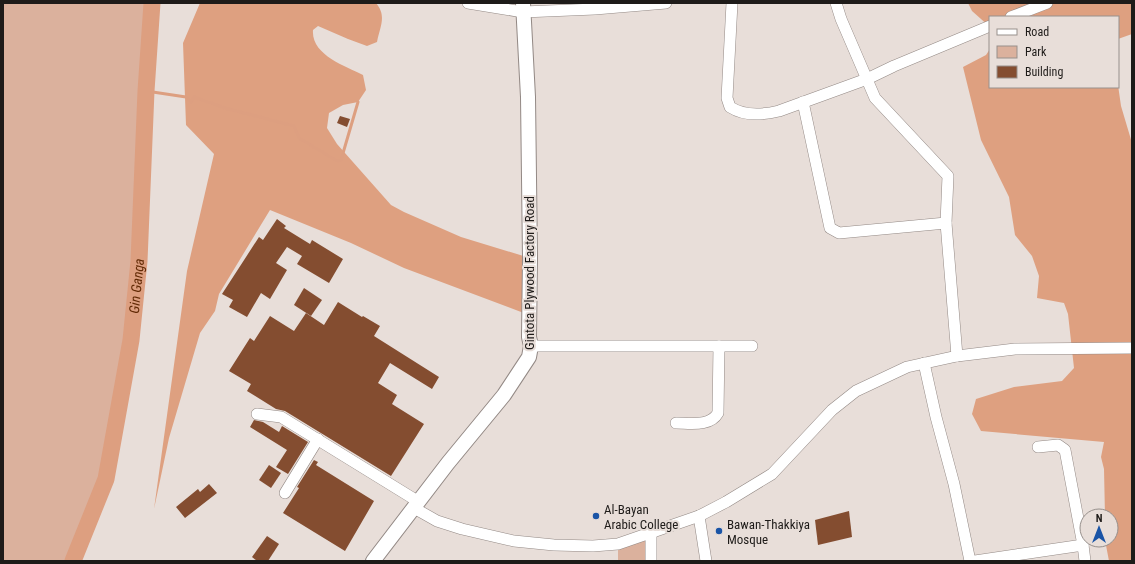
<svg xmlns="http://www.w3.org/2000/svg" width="1135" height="564" font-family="'Roboto Condensed',sans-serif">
<rect width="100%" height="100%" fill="#e8ded9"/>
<g fill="#dbb19d">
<path d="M 3,3 L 152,3 L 146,91 L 139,261 L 131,340 L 106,479 L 73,561 L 3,561 Z"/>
<path d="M 651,533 L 651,561 L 618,561 L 618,544 Z"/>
</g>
<g fill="#dea080">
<path d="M 200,3 L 376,3 C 387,16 380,26 377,42 L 367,46 L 348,39 L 318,26 L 313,30 C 311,55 345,66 363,75 L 366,90 L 358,102 L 343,105 L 329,113 L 327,128 L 337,144 L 391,205 L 404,212 L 461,237 L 530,258 L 529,315 L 404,268 L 351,243 L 270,210 L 219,294 L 215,311 L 200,333 L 169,438 L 154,509 L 187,271 L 214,154 L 186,125 L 183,43 Z"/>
<path d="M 968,3 L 1132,3 L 1132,34 L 1118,39 L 1118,17 L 990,17 L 990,27 L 972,11 Z"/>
<path d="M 990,49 L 990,87 L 1118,87 L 1118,85 L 1121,106 L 1132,143 L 1132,561 L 1109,561 L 1105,540 L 1111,540 L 1111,516 L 1105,516 L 1104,469 L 1101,457 L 1104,442 L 981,431 L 972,414 L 976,399 L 1014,387 L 1062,381 L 1074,368 L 1068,314 L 1064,303 L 1037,298 L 1039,276 L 1032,256 L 1015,235 L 1009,197 L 981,140 L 963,67 L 986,55 Z"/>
</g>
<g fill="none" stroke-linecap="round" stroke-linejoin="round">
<path stroke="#dd9f80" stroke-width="3" d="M 146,91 L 186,97 L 191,102 L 194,97 L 225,108 L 294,126 L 299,138 L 337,161 L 341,160 L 358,102"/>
<path stroke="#dd9f80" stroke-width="17" id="s1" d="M 73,561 L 106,479 L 131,340 L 139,261 L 146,91 L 152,3"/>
</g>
<g fill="#844d30">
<path d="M 340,116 L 350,119 L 347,127 L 337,123 Z"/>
<path d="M 277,219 L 286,226 L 284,228 L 310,244 L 312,240 L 343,259 L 329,283 L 297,264 L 302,256 L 287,247 L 276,263 L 287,270 L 270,299 L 261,293 L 247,317 L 229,307 L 233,300 L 222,294 L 259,237 L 263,240 Z"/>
<path d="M 304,288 L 322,300 L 311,316 L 294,305 Z"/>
<path d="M 338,302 L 362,317 L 363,316 L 380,326 L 374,336 L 439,377 L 432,389 L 390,363 L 378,383 L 397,395 L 392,404 L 424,424 L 391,476 L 285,411 L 276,409 L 247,391 L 251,384 L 229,371 L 250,338 L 254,341 L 270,316 L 294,331 L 306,313 L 324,325 Z"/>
<path d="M 254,420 L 263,422 L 279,432 L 282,426 L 308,442 L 288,474 L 276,467 L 287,450 L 250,427 Z"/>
<path d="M 314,460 L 318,462 L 316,465 L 374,501 L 345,551 L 283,513 L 299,488 L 297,487 Z"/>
<path d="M 269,465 L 281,473 L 271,488 L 259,480 Z"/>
<path d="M 209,484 L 217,493 L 185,518 L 176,507 L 198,489 L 200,492 Z"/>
<path d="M 849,511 L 852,537 L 818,545 L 815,520 Z"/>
<path d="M 267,536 L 279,544 L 268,561 L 257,561 L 252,557 Z"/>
</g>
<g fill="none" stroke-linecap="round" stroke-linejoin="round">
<g stroke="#938985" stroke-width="12">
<g id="minor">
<path d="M 468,3 L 523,12 L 595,9 L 666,3"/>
<path d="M 732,3 L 727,98 L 730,107 C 744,116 763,115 779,111 L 867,79 L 894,66 L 990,26"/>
<path d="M 836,3 L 841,19 L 875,98 L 948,176 L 946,223 L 957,356"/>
<path d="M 1011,17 L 1047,3"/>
<path d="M 803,102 L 830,228 L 839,233 L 946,223"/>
<path d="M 531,346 L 752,346"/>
<path d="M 924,363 L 936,417 L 954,484 L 970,561"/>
<path d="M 257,414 L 281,417 L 419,502"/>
<path d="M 676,423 C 690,423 710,427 718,413 L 719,346"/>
<path d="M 1038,447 L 1058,445 L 1065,450 L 1083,545"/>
<path d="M 285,493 L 318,439"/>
<path d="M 414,508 L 437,521 L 462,529 L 514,541 L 554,545 L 593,546 L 618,544 L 699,516 L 726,502 L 772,474 L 832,410 L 856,391 L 907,367 L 957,356 L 1015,349 L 1132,348"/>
<path d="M 699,516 L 706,561"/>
<path d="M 651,533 L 651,561"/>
<path d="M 975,561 L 1083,545 L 1085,561"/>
</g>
</g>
<g stroke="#938985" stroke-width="16">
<path id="major" d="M 373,561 L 448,463 L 504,395 L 529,357 L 531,346 L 529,337 L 530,258 L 528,97 L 523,3"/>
</g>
<use href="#minor" stroke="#fff" stroke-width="11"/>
<use href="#major" stroke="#fff" stroke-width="14"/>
</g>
<g fill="#1a54a6" stroke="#e8ded9" stroke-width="1.5">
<circle cx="596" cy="516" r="4"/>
<circle cx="719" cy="531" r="4"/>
</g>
<g text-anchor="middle" stroke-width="4" stroke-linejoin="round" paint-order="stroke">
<g font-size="13" fill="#1e1b19" stroke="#e8ded9">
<text transform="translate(529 273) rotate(-90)" y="5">Gintota Plywood Factory Road</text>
</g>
<g font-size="13" fill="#1e1b19" stroke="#e8ded9" text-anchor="start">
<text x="604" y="514">Al-Bayan<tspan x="604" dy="15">Arabic College</tspan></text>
<text x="727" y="529">Bawan-Thakkiya<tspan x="727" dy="15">Mosque</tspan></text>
</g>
<g font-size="14" font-style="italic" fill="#632b06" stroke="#e8ded9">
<text dy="5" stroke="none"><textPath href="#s1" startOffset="284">Gin Ganga</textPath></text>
</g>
</g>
<rect width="1135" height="564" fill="none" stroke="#1e1b19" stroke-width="8"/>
<rect x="989" y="16" width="130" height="72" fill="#e8ded9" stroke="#97908c"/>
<rect x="997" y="29" width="20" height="6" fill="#ffffff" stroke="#97908c"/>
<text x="1025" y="36" font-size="12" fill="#1e1b19">Road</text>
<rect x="997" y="46" width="20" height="12" fill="#dbb19d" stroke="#97908c"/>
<text x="1025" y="56" font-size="12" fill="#1e1b19">Park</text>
<rect x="997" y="66" width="20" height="12" fill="#844d30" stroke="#97908c"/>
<text x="1025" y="76" font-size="12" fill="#1e1b19">Building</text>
<g transform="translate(1099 528)"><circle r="19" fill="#e8ded9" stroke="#97908c"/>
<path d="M0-3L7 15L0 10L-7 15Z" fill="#1a54a6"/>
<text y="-6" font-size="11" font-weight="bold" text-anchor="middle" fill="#1e1b19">N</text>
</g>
</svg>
